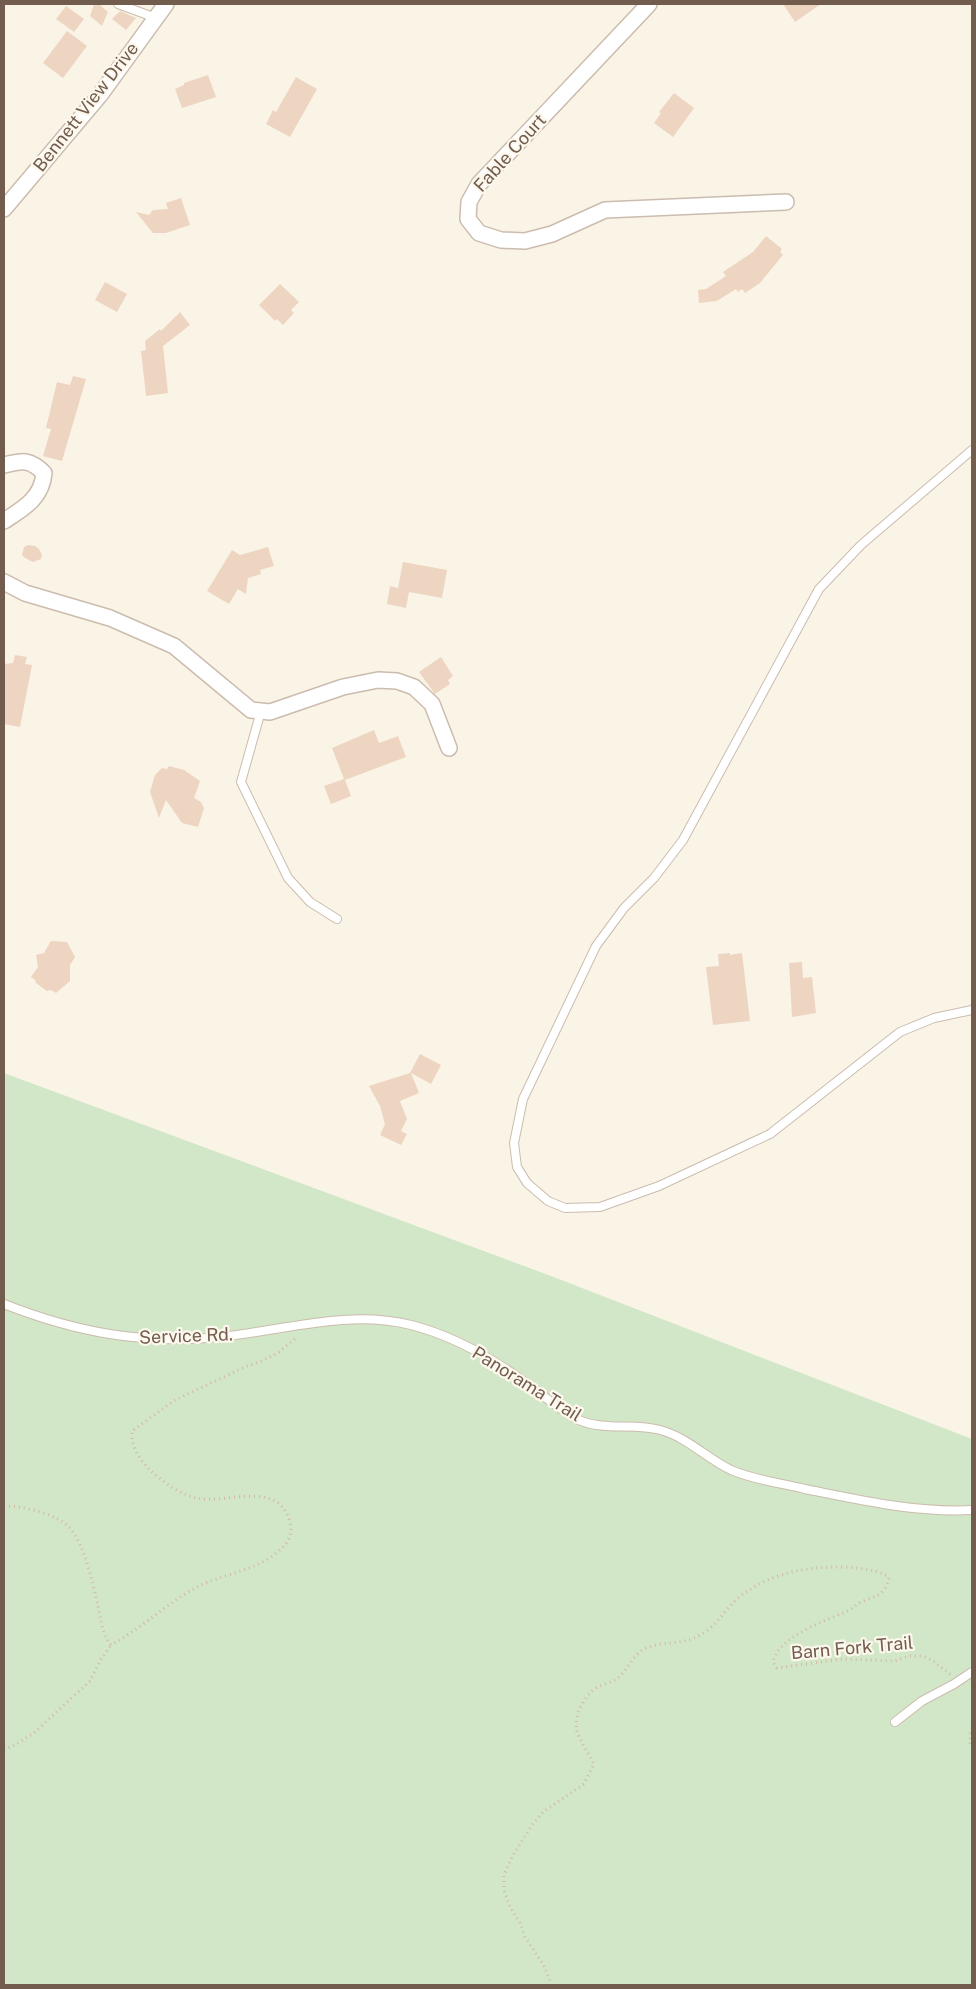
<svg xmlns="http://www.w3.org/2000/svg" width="976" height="1989" font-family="'Public Sans',sans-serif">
<rect width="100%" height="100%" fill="#faf4e7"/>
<path fill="#d2e7c7" d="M 4,1073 L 551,1276 L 972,1439 L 972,1985 L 4,1985 Z"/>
<g fill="#edd5c2">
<path d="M 94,4 L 99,4 L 108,12 L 102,26 L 90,16 Z"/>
<path d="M 783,4 L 821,4 L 795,22 Z"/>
<path d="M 66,6 L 84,19 L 74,32 L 56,19 Z"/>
<path d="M 120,11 L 136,18 L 126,30 L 112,19 Z"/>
<path d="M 67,31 L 87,46 L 63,78 L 43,63 Z"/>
<path d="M 208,75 L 216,97 L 182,108 L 175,89 L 184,85 L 184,83 Z"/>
<path d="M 296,77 L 317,89 L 290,137 L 266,124 L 273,110 L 276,112 Z"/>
<path d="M 674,93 L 694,108 L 673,137 L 654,123 L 661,113 L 659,112 Z"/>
<path d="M 181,198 L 190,225 L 166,233 L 153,233 L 136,212 L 149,215 L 153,210 L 168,209 L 166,203 Z"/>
<path d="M 766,236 L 782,249 L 780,252 L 783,255 L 760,283 L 745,293 L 742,289 L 738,292 L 736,289 L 717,301 L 699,303 L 698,290 L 706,289 L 726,276 L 723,272 L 753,252 Z"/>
<path d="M 105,282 L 127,294 L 117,312 L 95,300 Z"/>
<path d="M 280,284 L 299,302 L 291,310 L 294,313 L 283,325 L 277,319 L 275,321 L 259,305 Z"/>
<path d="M 180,312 L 190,325 L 163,346 L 168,393 L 146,396 L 141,351 L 146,350 L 145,341 L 160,329 L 161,331 Z"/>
<path d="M 73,376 L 86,379 L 62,461 L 43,456 L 51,429 L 46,428 L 57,382 L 70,385 Z"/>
<path d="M 28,545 L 35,546 L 39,549 L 42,555 L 41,559 L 33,562 L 25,558 L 22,555 L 24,547 Z"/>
<path d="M 268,547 L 274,566 L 260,570 L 261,574 L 248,578 L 246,594 L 238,589 L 229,604 L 207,591 L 232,550 L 240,555 Z"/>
<path d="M 403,562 L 447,570 L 442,598 L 409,592 L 406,608 L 387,604 L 390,586 L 398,588 Z"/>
<path d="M 15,655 L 27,657 L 25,664 L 32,665 L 20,727 L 4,724 L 4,664 L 13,663 Z"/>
<path d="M 441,657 L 453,676 L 448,680 L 450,684 L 435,694 L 419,672 Z"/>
<path d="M 374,730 L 379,743 L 398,736 L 406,757 L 345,780 L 351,796 L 331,804 L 324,786 L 344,779 L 332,748 Z"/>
<path d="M 169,766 L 184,770 L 200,781 L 194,798 L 201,802 L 204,808 L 198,827 L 182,823 L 166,800 L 159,818 L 150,792 L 155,775 L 162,768 L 167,769 Z"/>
<path d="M 51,941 L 67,942 L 75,957 L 70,965 L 70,981 L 56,993 L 51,990 L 47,991 L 36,983 L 35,980 L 31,977 L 38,967 L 36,955 L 44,953 Z"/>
<path d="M 730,953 L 730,955 L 742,953 L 750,1021 L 713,1025 L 706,967 L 719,966 L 718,954 Z"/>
<path d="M 802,962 L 803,978 L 812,977 L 816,1013 L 792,1017 L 789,963 Z"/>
<path d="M 420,1054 L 441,1065 L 431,1084 L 411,1073 L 419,1093 L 400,1101 L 407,1119 L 401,1131 L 407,1134 L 401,1145 L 380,1135 L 385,1124 L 380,1106 L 369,1086 L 410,1073 Z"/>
</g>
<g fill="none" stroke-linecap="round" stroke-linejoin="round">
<g stroke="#cbbcae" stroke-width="10">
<g id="service">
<path d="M 118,4 L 156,18"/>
<path d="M 972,450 L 861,545 L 819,589 L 683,840 L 654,878 L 624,908 L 596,946 L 523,1099 L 514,1143 L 517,1167 L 527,1183 L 548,1201 L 565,1208 L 600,1207 L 659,1186 L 770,1134 L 900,1032 L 934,1018 L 972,1010"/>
<path d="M 261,711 L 241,782 L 288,878 L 310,902 L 337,919"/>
<path d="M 4,1304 C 75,1332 143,1345 219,1337 C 282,1331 347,1309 411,1325 C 455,1336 497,1361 533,1388 C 548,1399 562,1412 579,1420 C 604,1431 635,1423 660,1430 C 687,1437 706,1458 731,1470 C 754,1480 781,1483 805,1489 C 860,1500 916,1513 972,1510"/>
<path d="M 895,1722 L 922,1701 L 954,1684 L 972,1672"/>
</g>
</g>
<g stroke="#cbbcae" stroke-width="18">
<g id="minor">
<path d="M 649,4 L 479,184 L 469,202 L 468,219 L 479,233 L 501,240 L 525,241 L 552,234 L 605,210 L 786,202"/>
<path d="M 4,209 L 100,95 L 166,4"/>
<path d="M 4,465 C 22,461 29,458 44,473 C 42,498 24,508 4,521"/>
<path d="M 4,582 L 25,593 L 110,618 L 174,646 L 251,710 L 270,712 L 343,687 L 378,680 L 397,681 L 414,687 L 432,704 L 449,748"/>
</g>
</g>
<g stroke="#d2b8a5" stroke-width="3" stroke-dasharray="1 4" stroke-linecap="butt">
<path d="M 4,1506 C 22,1506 55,1513 69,1527 C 84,1542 93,1584 98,1606 C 101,1620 102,1634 111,1645 C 142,1628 167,1603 199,1586 C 224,1574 253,1571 275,1554 C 286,1546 294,1536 290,1522 C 278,1478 225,1505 196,1498 C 178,1493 161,1481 148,1468 C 138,1457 131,1446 132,1431 L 175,1400 L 247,1366 L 262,1361 L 279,1352 L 297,1337"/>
<path d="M 972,1728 L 970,1734 L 970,1744 L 972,1745"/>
<path d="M 4,1750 L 17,1744 L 35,1732 L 90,1681 L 101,1659 L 111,1645"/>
<path d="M 552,1985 L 543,1964 L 525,1937 L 520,1923 L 510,1907 L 504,1890 L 504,1875 L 512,1857 L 532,1825 L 543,1812 L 584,1784 L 594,1764 C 589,1754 582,1744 578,1734 C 571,1719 584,1696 596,1688 C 604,1683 614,1683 620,1676 C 630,1666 634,1652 649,1647 C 666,1641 684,1645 700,1635 C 716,1627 725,1609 738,1598 C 771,1571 816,1564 857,1568 C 869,1570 880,1570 889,1578 C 888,1583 886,1588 882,1592 C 878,1597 867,1599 861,1602 C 855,1605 851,1610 845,1612 C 823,1622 779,1636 773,1662 L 777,1668 L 843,1659 L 895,1661 L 909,1656 L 922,1656 L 932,1660 L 951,1675"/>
</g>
<use href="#service" stroke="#fff" stroke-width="8"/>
<use href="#minor" stroke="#fff" stroke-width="15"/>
</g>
<g text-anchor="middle" stroke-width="4.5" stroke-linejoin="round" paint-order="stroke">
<g font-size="18" fill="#725c4e" stroke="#fdf8ed">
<text transform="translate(86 107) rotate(-52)" y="6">Bennett View Drive</text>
<text transform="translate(510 153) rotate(-48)" y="6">Fable Court</text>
<text transform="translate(186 1336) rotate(-2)" y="6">Service Rd.</text>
<text transform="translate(527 1384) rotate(32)" y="6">Panorama Trail</text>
<text transform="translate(852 1648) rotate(-5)" y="6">Barn Fork Trail</text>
</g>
</g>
<rect width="976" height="1989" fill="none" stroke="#725c4e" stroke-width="10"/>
</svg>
